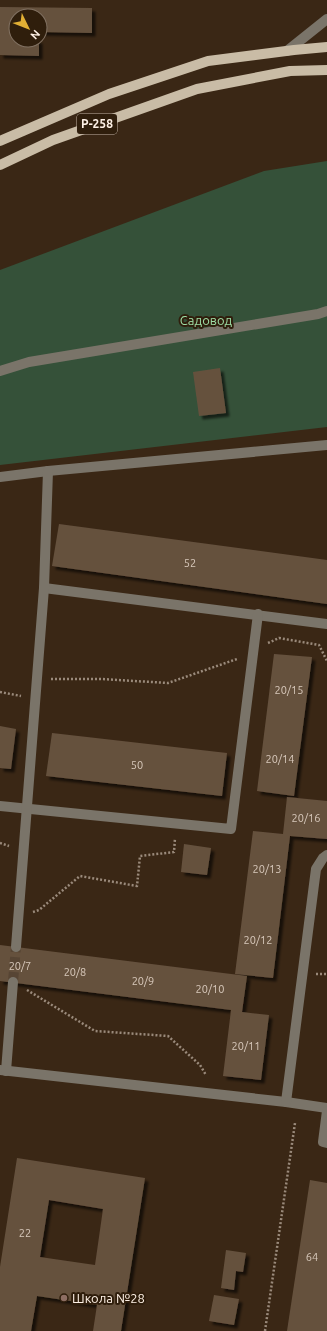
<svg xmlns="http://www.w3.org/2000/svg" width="327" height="1331" font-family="Ubuntu,sans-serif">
<defs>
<filter id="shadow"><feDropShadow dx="3.5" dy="3.5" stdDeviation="1" flood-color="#0009"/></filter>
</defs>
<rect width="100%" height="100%" fill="#3a2715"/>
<path fill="#355139" d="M 327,161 L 327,427 L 0,465 L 0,270 L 264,171 Z"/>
<g fill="#65513e" fill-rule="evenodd" filter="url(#shadow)">
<path d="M 0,7 L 92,8 L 92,33 L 40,32 L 40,16 L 16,16 L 16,40 L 39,40 L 39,56 L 0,55 Z"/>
<path d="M 220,368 L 226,413 L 199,416 L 193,372 Z"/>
<path d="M 59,524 L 327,560 L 327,604 L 52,566 Z"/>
<path d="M 274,654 L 312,657 L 294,796 L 257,791 Z"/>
<path d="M 0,726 L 16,729 L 11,769 L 0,768 Z"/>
<path d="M 52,733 L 227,753 L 222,796 L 46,776 Z"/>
<path d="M 287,797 L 327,801 L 327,839 L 290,836 L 273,978 L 235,974 L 253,831 L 283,834 Z"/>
<path d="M 184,844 L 211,848 L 207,875 L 181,872 Z"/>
<path d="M 0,945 L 247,976 L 242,1012 L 269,1015 L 261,1080 L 223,1076 L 231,1010 L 0,981 Z"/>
<path d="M 17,1158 L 145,1178 L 121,1331 L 93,1331 L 97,1305 L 37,1296 L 31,1331 L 0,1331 L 0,1267 ZM 49,1200 L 103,1209 L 95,1265 L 40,1257 Z"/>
<path d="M 310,1180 L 327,1183 L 327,1331 L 287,1331 Z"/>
<path d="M 226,1250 L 246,1253 L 243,1272 L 236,1271 L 234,1290 L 221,1288 Z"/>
<path d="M 214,1295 L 239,1299 L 234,1325 L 209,1321 Z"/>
</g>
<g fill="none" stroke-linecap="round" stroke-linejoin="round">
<path stroke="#574534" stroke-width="10" stroke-dasharray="10 5" stroke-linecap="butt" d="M 13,982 L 16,947"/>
<g stroke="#9a8a7b" stroke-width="2.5" stroke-dasharray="2 2" stroke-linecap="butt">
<path d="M 268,643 L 279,638 L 319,645 L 327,661"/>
<path d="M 51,679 L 101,679 L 168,683 L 237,659"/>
<path d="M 0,692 L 21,696"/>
<path d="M 0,843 L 9,846"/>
<path d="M 33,912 L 39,910 L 80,876 L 137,886 L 140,856 L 174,852 L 175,838"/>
<path d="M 316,974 L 327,974"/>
<path d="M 27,990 L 95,1031 L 168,1036 L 200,1065 L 206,1075"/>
<path d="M 265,1331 L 295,1123"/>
</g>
<g stroke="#7a7469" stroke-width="10">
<path d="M 287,51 L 327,19"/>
<path d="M 0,371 L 29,362 L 318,314 L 327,311"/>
<path d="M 0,477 L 48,471 L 327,445"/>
<path d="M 44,588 L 327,624"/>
<path d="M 0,806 L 231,829 L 258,614"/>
<path d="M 16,947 L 44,588 L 48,471"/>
<path d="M 0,1070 L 286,1102 L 327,1108"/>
<path d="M 6,1071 L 13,982"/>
<path d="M 286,1102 L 316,869 L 323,858 L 327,855"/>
<path d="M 327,1111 L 323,1142 L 327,1143"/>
</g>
<g stroke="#c9bca6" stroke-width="10">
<path d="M 0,141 L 109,94 L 208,61 L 294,50 L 327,47"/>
<path d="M 0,165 L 53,140 L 197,89 L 290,71 L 327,70"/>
</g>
</g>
<circle fill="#8d6e63" stroke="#2f1e0c" stroke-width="1.5" cx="64" cy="1298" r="4"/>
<g text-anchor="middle" stroke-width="4" stroke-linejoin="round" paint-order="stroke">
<g font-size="11" fill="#d8c9bc">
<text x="190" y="567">52</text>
<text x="289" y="694">20/15</text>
<text x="280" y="763">20/14</text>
<text x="137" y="769">50</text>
<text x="306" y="822">20/16</text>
<text x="267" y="873">20/13</text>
<text x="258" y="944">20/12</text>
<text x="20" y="970">20/7</text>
<text x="75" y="976">20/8</text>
<text x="143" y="985">20/9</text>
<text x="210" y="993">20/10</text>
<text x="246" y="1050">20/11</text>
<text x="25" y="1237">22</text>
<text x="312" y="1261">64</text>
</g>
<rect fill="#2f1e0c" stroke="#c0b2a5" stroke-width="1" x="77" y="114" width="40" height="20" rx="3"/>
<g font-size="12" font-weight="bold" fill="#fef1e6">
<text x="97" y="128">Р-258</text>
</g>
<g font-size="13" fill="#9ddda5" stroke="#2f1e0c">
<text x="206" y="325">Садовод</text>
</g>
<g font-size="13" fill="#fef1e6" stroke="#2f1e0c" text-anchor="start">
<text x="72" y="1303">Школа №28</text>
</g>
</g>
<g transform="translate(28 28) rotate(133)"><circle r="19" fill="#2f1e0c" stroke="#827263"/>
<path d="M0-3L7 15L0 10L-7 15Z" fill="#e2af34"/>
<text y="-6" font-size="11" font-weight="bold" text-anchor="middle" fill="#fef1e6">N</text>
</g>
</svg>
